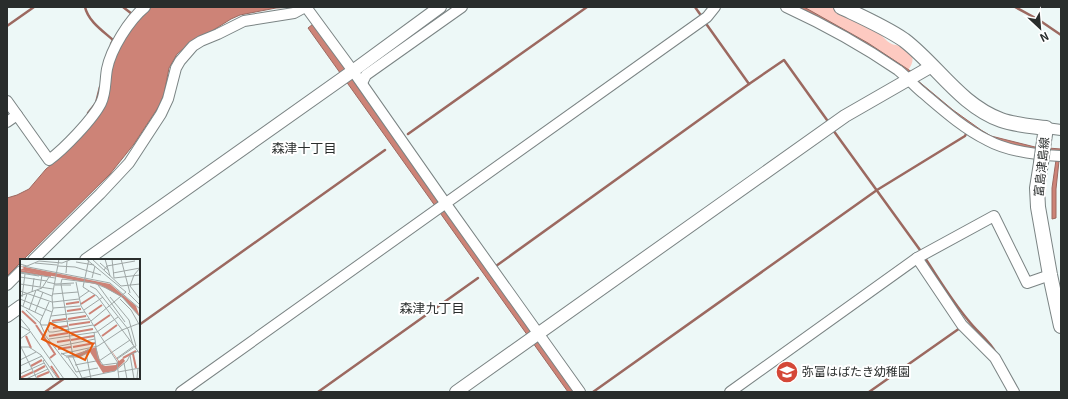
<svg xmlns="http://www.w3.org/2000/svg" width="1068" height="399" font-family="Georgia,'Noto Sans JP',serif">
<rect width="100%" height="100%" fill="#edf8f7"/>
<path fill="#fdcac1" d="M 804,7 L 831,7 L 876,30 C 881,34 885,40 890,43 C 895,46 901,45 906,48 C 915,54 914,63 908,70 L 868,43 Z"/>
<g fill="#cd8377" stroke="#9c6960">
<path d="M 152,7 L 294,7 L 276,8 L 240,15 L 231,19 L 183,49 L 177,54 L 169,68 L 164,94 L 159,106 L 134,144 L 110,174 L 23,260 L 21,260 L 21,262 L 7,276 L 7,198 L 17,195 L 29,189 L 46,169 L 61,157 L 88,126 L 122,40 L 144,12 Z"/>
<path d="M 796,7 L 804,7 L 868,43 L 912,72 L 917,80 L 953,110 L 981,130 L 991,136 L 1035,147 L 1061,149 L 1061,153 L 1035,150 L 1004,143 L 977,132 L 914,82 Z"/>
<path d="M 313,24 L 574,392 L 568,392 L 308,28 Z"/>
<path d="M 1056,160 L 1059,161 L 1056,189 L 1056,218 L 1052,219 L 1052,188 Z"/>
</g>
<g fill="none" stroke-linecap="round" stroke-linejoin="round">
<g stroke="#9c6960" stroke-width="2.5">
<path d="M 85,7 C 88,21 103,31 113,40 L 111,44"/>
<path d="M 123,7 L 132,14"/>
<path d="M 695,7 L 702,17"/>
<path d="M 1015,7 L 1039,20 L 1061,35"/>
<path d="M 707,25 L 749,84 L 784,60 L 827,120"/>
<path d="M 7,26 L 34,7"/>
<path d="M 88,113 L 96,103 L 100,87"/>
<path d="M 833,130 L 920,250"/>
<path d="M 408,134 L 587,7"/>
<path d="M 925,258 C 939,279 952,301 968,320 C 977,332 989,340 996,353"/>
<path d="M 496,266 L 749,84"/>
<path d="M 139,325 L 385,150"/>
<path d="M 45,392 L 65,378"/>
<path d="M 318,392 L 478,278"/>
<path d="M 593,392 L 877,190 L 965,136 L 967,132"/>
<path d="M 869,392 L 960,328"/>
</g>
<g stroke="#7b8484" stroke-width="12">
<g id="minor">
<path d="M 306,7 L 353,71 L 446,204 L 580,392"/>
<path d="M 786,7 C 825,25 863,46 898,70 C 907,77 914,86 923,93 C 943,110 963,128 987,140 C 1007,151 1038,155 1061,156"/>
<path d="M 362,83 L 366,75 L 462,7"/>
<path d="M 7,101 L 49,160 C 64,149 93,119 101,103 C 106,93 105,80 107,69 C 111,49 129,20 145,7"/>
<path d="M 7,122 L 17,115"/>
<path d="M 1046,128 L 1061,130"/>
<path d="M 917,258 L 962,325 L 995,358 L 1014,392"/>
<path d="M 33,260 L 100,194 L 129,163 L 161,114 L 168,99 L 176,68 L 180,61 L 193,46 L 201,41 L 218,34 L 244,21 L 294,13 L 305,7"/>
<path d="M 7,285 L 21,271"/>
<path d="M 181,392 L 707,17 L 715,7"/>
<path d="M 730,392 L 917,258 L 994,216 L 1027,283 L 1050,275"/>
</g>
</g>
<g stroke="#7b8484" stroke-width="14">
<g id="tertiary">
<path d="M 86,260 L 350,73 L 440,7"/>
<path d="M 7,316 L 21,306"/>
<path d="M 456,392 L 845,116 L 932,66"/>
</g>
</g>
<g stroke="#7b8484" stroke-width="16">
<g id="secondary">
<path d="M 841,7 C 862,17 885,27 904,40 C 937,65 960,105 1001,120 C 1015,125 1031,126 1046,128 L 1044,141"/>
<path d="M 1041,163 L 1037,188 L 1038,207 L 1050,275 L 1061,326"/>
</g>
</g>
<use href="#minor" stroke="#fff" stroke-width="10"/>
<use href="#tertiary" stroke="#fff" stroke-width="12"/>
<use href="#secondary" stroke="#fff" stroke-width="14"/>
<g stroke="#7b8484" stroke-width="16" stroke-linecap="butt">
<path id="secondary-bridge" d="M 1041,163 L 1044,141"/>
</g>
<use href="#secondary-bridge" stroke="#fff" stroke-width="14"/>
</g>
<defs>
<g id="school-disc" transform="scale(1.15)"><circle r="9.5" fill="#d44737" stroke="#fff"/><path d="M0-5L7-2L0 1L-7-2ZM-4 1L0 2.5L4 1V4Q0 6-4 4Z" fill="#fff"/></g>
</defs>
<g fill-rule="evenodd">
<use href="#school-disc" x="787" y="372"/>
</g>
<g text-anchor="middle" stroke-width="4" stroke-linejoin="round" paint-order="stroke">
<g font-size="12" fill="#292d2c" stroke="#fff">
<text transform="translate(1042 167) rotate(-84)" y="4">富島津島線</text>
</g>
<g font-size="12" fill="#292d2c" stroke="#fff" text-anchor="start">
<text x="802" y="376">弥富はばたき幼稚園</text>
</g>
<g font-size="13" fill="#292d2c" stroke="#fff">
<text x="304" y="153">森津十丁目</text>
<text x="432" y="313">森津九丁目</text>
</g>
</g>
<g transform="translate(20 259)">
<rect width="120" height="120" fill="#edf8f7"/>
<path d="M 0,7 L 90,25 L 116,47 L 120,58 L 102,38 L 80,26 L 0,11 L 4,9 ZM 85,83 L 99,102 L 103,99 L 105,102 L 95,112 L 83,114 L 70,93 L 62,97 L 47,98 L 76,88 L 81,105 L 85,107 L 96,106 L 98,102 Z" fill="#cd8377"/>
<path fill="none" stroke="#cd8377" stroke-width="2" d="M 0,12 L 31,17M 46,45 L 59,43M 61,45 L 75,36M 2,52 L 16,65M 47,52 L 61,50M 69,55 L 82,46M 48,60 L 66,57M 32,62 L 46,60M 16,66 L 35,95 L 30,99M 49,66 L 70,63M 74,67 L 90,56M 33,69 L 48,67M 50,74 L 73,70M 6,77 L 11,89M 29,77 L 48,74M 82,77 L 97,66M 51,81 L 74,77M 37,83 L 50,81M 53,88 L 75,84M 38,90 L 51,88M 113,95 L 116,109M 103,99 L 116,92M 11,107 L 22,101M 31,107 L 39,119M 14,113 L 25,107M 17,118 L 29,113M 0,119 L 13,113"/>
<path fill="none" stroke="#9fa7a6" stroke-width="1" d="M 39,0 L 32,38 L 33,50 L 25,76 L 59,120M 66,0 L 106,33 L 71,62M 69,0 L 63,28 L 77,37 L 120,95M 72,0 L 101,27 L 120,25M 85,0 L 90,17M 92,0 L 94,19M 101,0 L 110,34M 56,3 L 74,6M 15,4 L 37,6M 80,4 L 89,12M 0,5 L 7,7 L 19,2 L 42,4 L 52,0M 3,7 L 90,24 L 120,50M 38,7 L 55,8 L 81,16M 84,11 L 87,7 L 115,2M 0,13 L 35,19M 0,14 L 19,17M 46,14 L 47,2M 93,14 L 120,9M 0,18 L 27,22M 72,19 L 75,7M 94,19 L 120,16M 27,23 L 36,25 L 54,24M 56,23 L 61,47 L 98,104 L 83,106 L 78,99 L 76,88M 41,24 L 42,20 L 74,24 L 86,29 L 102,38 L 120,58M 0,25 L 33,30M 41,25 L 53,98 L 62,119M 35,26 L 51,26M 78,26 L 105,63M 70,27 L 76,30 L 108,70 L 113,86M 110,27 L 114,16 L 120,9M 110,27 L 120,40M 20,28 L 22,16M 17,31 L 32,37M 0,32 L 32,43M 12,33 L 14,19M 108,34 L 120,46M 33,35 L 58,33M 0,37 L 22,29 L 29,18M 2,38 L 5,15M 90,38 L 109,61 L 116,87 L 97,100M 59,39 L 69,32M 0,40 L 32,53M 100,40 L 111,51 L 120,67M 33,43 L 59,40M 0,46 L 23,57M 3,47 L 7,35M 33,49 L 60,47M 6,51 L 20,64 L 25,75M 9,51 L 16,31M 64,51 L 83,38M 15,53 L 23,33M 31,57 L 65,53M 0,59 L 10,71M 30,64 L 69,60M 28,66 L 21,66 L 20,63 L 29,43M 0,67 L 10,72 L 44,120M 28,70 L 29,73 L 33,73 L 73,66M 74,73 L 76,88M 0,80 L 10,73M 29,80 L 77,73 L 98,58M 0,86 L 17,120M 1,88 L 9,88 L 21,96 L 38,120M 35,88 L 75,80M 41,94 L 46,97 L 58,96 L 69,90M 41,95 L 78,87 L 102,71 L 120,64M 46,98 L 60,98 L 66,94 L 71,120M 48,98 L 56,113 L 78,109M 97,99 L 114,87M 25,101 L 23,102 L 34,120M 79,102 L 110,81M 97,104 L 99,120M 104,104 L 107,120M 0,106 L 0,101 L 16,93M 55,106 L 76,102M 0,107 L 22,97M 118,109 L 117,119 L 120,120M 98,113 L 120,109M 0,115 L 24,104M 62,119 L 95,112 L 107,102 L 110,96M 6,120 L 28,110M 114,120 L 110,96 L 118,92"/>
<path fill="#e8590c" fill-opacity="0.15" stroke="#e8590c" stroke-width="2" d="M 30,64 L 73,85 L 65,101 L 22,80 Z"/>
<rect width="120" height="120" fill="none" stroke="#292d2c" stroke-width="2"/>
</g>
<rect width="1068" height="399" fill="none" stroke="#292d2c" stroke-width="16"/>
<g transform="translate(1040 28) rotate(154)" stroke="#ffffff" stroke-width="3" paint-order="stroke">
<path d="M0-3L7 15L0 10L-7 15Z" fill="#292d2c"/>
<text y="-6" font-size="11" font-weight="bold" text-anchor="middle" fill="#292d2c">N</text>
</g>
</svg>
